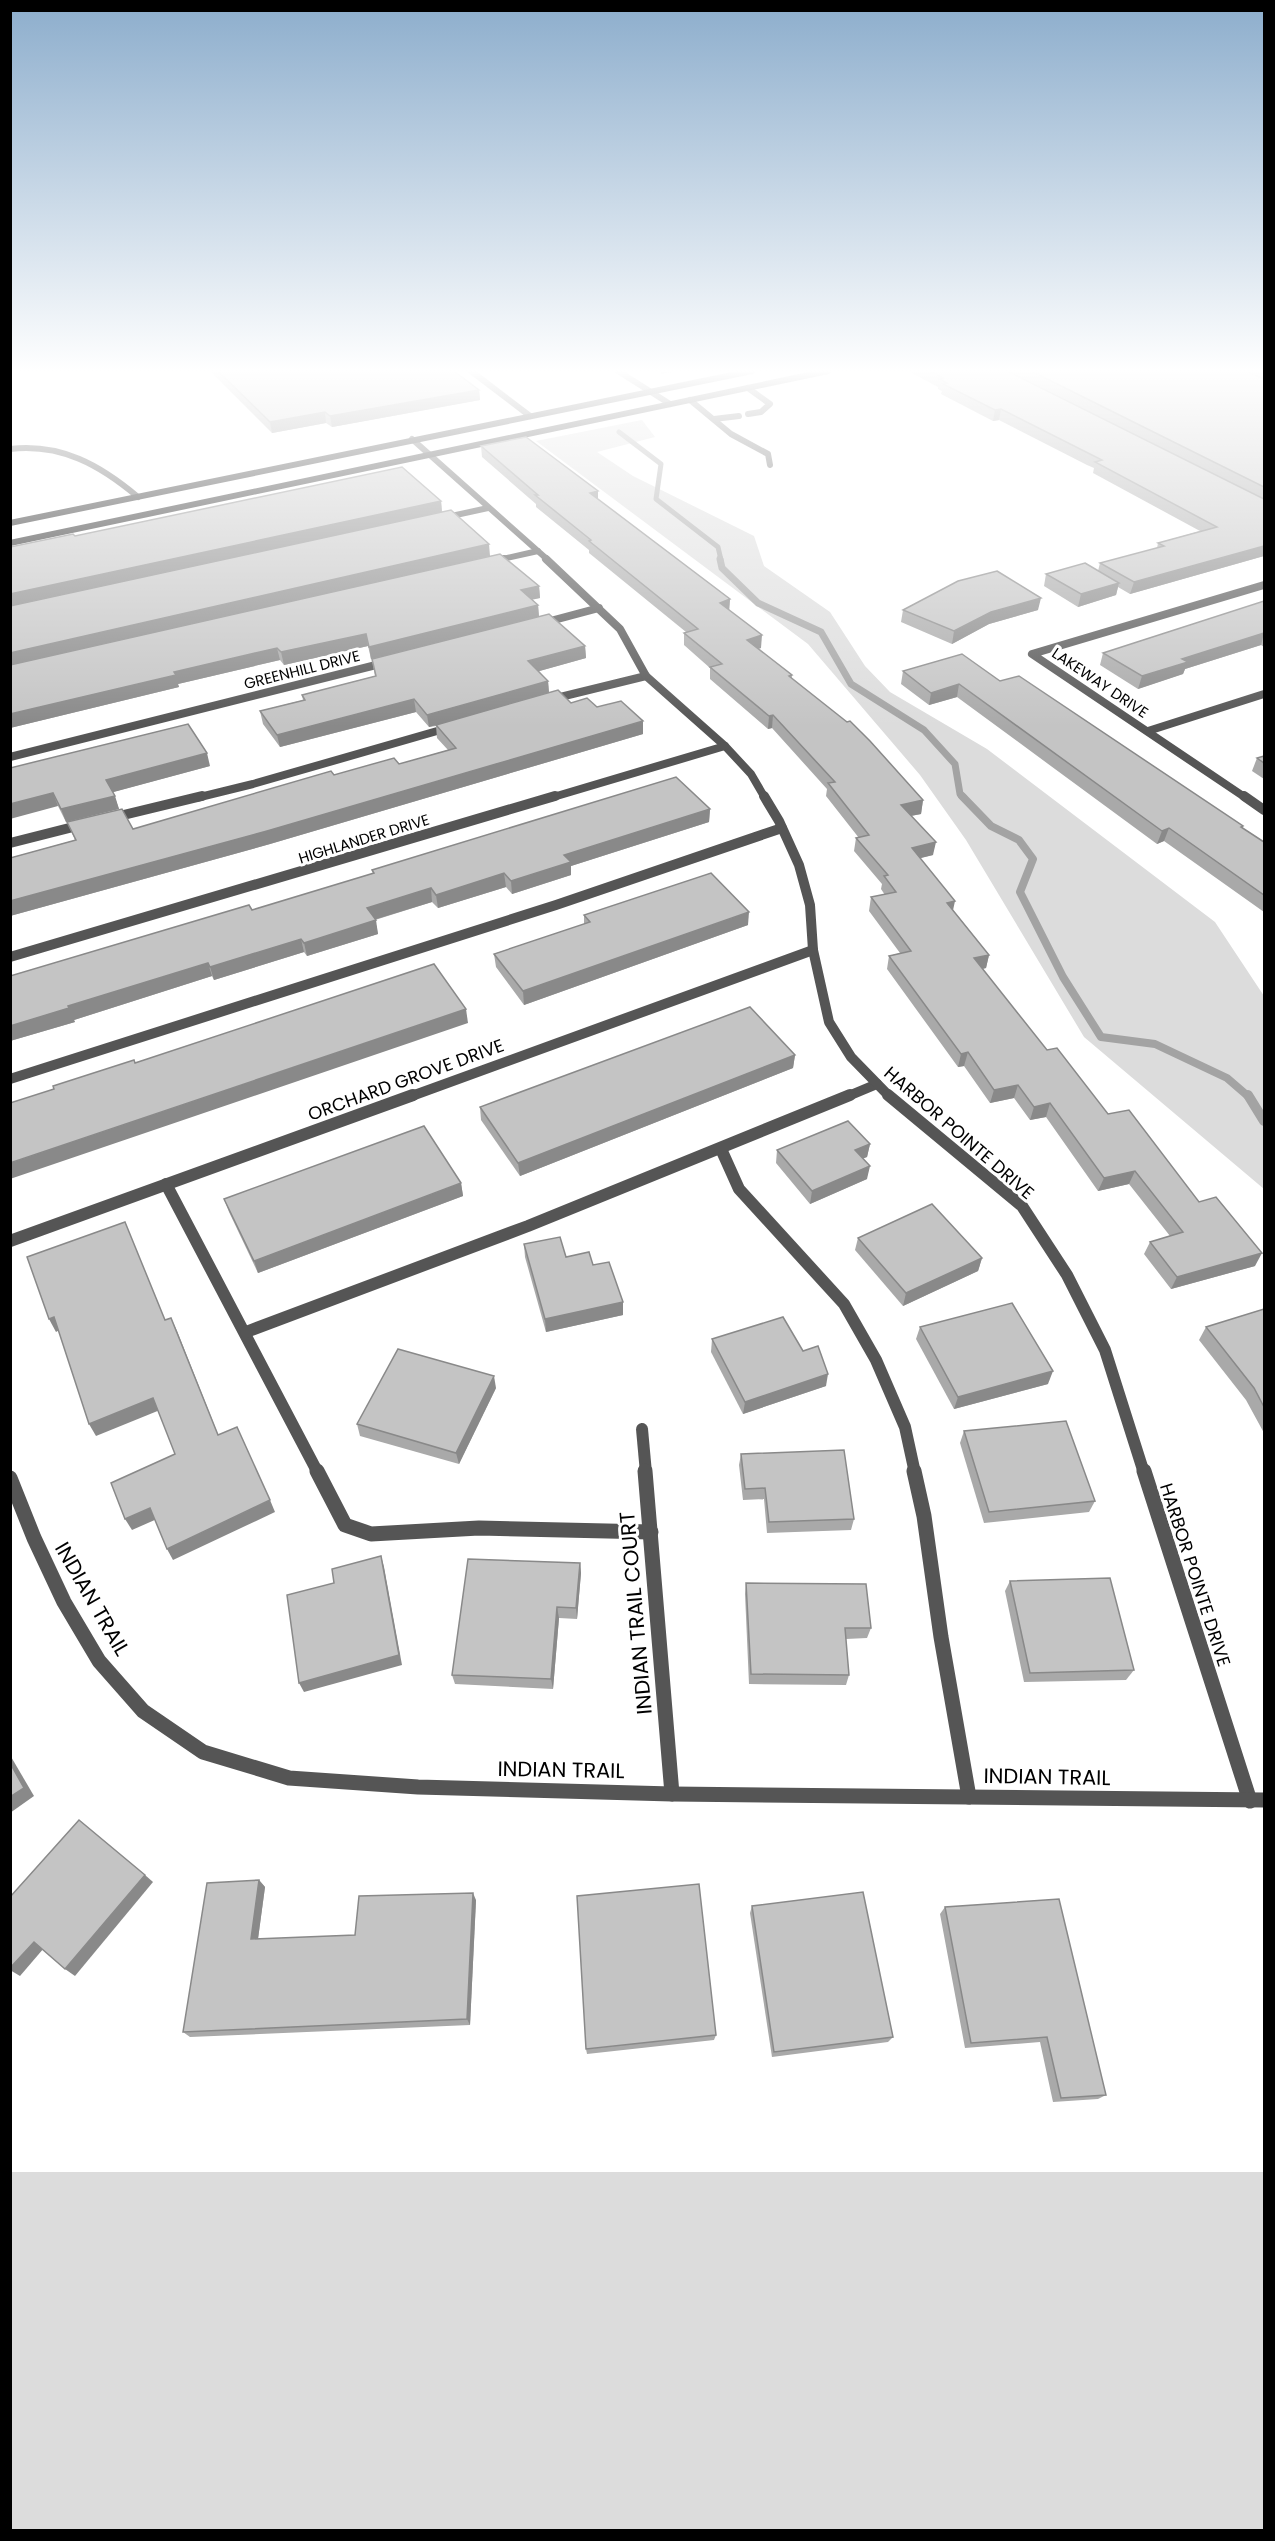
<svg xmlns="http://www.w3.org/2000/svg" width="1275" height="2541" font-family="Poppins,sans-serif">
<rect width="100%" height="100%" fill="#fff"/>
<g fill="#dcdcdc">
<path d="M 642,420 L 655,437 L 597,452 L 633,476 L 754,536 L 764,566 L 830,612 L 865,666 L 890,692 L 987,749 L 1215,922 L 1264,996 L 1264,1189 L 1084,1037 L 966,840 L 920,775 L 808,644 L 536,441 Z"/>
<rect x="11" y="2172" width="1253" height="358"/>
</g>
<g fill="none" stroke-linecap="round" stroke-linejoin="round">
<path stroke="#a3a3a3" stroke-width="5" d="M 619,432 L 661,464 L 656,499 L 718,547 L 721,560"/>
<path stroke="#a3a3a3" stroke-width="7" d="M 720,559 L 722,568 L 758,603 L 821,632 L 851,684 L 924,730 L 955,764 L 960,794 L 964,798"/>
<path stroke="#a3a3a3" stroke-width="8" d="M 962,796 L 991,826 L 1019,840 L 1033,859 L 1020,892 L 1063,977 L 1101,1037 L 1155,1044 L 1227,1078 L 1249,1097"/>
<path stroke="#a3a3a3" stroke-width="10" d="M 1248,1095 L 1264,1121"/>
<g stroke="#555" stroke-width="6">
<path d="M 748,388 L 770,404 L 761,412 L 748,414"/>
<path d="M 690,400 L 731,434 L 768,454 L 770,465"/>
<path d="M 714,419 L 739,416"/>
<path d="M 10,449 C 61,443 100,465 138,497"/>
<path d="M 498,560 L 538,551"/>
</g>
<g stroke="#555" stroke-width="8">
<path d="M 491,562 L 504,559"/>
<path d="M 548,700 L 646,676"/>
<path d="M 1148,731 L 1264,694"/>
<path d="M 196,798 L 253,784 L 451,727"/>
</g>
<g stroke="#555" stroke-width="10">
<path d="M 111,818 L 202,796"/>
<path d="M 10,843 L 85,824"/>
<path d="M 10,1079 L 556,905 L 782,828"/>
<path d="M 846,1097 L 877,1084"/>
</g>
<g stroke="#555" stroke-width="12">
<path d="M 721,1149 L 739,1189 L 844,1304 L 876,1360 L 905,1427 L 915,1473"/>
<path d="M 166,1184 L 318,1473"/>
<path d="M 246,1332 L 528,1226 L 850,1095"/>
</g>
<g stroke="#555" stroke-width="15">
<path d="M 317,1471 L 345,1525 L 371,1534 L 479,1528 L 651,1532"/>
<path d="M 914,1471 L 924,1516 L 941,1637 L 969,1797"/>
</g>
<g stroke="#555" stroke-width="6">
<path d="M 471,371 L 530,416"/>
<path d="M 618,371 L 670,404"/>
<path d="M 412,439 L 548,560"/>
<path d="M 442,518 L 488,508"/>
</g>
<g stroke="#555" stroke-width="8">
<path d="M 546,559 L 620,629 L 646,676 L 725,746 L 751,774 L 765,798"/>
<path d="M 539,624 L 599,608"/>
<path d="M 10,757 L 388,662"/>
<path d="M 550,798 L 725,746"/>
<path d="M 1246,798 L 1032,654 L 1264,585"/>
</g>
<g stroke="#555" stroke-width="10">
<path d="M 764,796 L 779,821 L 799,865 L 810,905 L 813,950 L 829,1022 L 851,1057 L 890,1097"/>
<path d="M 1244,796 L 1264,810"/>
<path d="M 10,957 L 555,796"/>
<path d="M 409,1097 L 813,950"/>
</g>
<g stroke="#555" stroke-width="12">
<path d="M 888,1095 L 1022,1206 L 1067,1275 L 1105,1350 L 1144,1473"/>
<path d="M 10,1241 L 413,1095"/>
<path d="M 642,1429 L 646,1473"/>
</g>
<g stroke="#555" stroke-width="15">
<path d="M 645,1471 L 672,1794"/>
<path d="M 1144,1471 L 1250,1801"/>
<path d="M 10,1478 L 34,1538 L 64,1602 L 99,1661 L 143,1711 L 203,1752 L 289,1778 L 418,1787 L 672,1794 L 1264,1800"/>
</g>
<g stroke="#222" stroke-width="6">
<path d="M 10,523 L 752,371"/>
<path d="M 10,543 L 828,371"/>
</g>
</g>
<g fill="#a9a9a9">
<path d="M 210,371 L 454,371 L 479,390 L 480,400 L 332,427 L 326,423 L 272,433 Z"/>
<path d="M 908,371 L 1264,371 L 1264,556 L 1130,594 L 1118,587 L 1116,595 L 1078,607 L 1044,586 L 1046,574 L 1098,571 L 1100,563 L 1157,548 L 1158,543 L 1200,531 L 1093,473 L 1094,468 L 1087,465 L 999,420 L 993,421 L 941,394 L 942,391 L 938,389 L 938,387 Z"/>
<path d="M 481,446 L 598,491 L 598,499 L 730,599 L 729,610 L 761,648 L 758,649 L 792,675 L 792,678 L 923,800 L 921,814 L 911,816 L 933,855 L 920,858 L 953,910 L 989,955 L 986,968 L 982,969 L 1047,1050 L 1108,1114 L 1199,1202 L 1255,1266 L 1171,1289 L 1144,1254 L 1150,1242 L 1170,1236 L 1129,1184 L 1098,1191 L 1046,1117 L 1030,1120 L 1014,1098 L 990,1103 L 964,1066 L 958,1067 L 887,969 L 889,956 L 900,953 L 869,911 L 871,897 L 885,895 L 881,889 L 882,884 L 854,851 L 856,838 L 859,838 L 826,796 L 827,789 L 772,728 L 768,729 L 710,679 L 710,668 L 684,645 L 684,633 L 686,632 L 589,553 L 589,550 L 536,507 L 536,504 L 482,457 Z"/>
<path d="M 441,501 L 442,511 L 490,556 L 539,586 L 540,598 L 532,599 L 538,605 L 539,617 L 585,646 L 586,658 L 539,671 L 548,681 L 549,693 L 571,703 L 597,707 L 643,734 L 270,844 L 10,916 L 10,858 L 75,840 L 67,822 L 133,829 L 334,775 L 399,764 L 448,750 L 437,738 L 436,726 L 429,727 L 416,712 L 280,747 L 263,724 L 260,711 L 303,700 L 302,695 L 375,676 L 372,659 L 371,659 L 368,646 L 284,665 L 280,660 L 178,684 L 179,687 L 10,728 L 10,547 L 75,536 Z"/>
<path d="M 1264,601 L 1264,647 L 1261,645 L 1185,669 L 1183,674 L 1138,689 L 1100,665 L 1103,653 Z"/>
<path d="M 903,610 L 1038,610 L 989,624 L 952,644 L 901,622 Z"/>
<path d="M 903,671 L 1000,681 L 1243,826 L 1243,828 L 1264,842 L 1264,912 L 1164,841 L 1157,844 L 957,697 L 929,705 L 901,684 Z"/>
<path d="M 1264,756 L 1264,779 L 1252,771 L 1257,758 Z"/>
<path d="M 210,766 L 113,792 L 119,809 L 66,822 L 58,806 L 10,768 Z"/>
<path d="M 710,809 L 709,822 L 571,866 L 571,875 L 512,894 L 506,887 L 438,908 L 432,902 L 375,920 L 378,934 L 307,956 L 304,952 L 214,980 L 212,976 L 74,1020 L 75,1022 L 10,1041 L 252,910 L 373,874 L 372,870 Z"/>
<path d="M 584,915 L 748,925 L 524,1005 L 496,967 L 494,954 L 584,924 Z"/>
<path d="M 795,1055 L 793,1068 L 520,1176 L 481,1120 L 480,1107 Z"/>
<path d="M 870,1144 L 867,1157 L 863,1158 L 867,1179 L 810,1204 L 776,1163 L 777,1150 Z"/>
<path d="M 461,1183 L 463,1196 L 258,1273 L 229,1212 L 224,1199 Z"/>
<path d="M 858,1238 L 982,1258 L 978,1271 L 903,1306 L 855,1250 Z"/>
<path d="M 524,1244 L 593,1265 L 623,1302 L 623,1315 L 546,1332 L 525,1257 Z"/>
<path d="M 1264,1309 L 1264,1433 L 1246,1400 L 1199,1340 L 1206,1327 Z"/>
<path d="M 920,1327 L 1048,1384 L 954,1409 L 916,1339 Z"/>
<path d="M 712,1339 L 803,1351 L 826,1386 L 743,1414 L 711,1352 Z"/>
<path d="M 496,1388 L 459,1464 L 360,1436 L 357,1424 Z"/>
<path d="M 964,1431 L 1095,1501 L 1089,1512 L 984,1523 L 960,1443 Z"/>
<path d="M 741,1454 L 854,1519 L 851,1530 L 767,1533 L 764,1499 L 743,1500 L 739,1465 Z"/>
<path d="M 580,1563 L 581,1573 L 577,1619 L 559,1618 L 553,1689 L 455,1684 L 452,1675 Z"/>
<path d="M 1010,1581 L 1134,1670 L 1126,1680 L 1024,1682 L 1005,1591 Z"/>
<path d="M 746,1583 L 871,1628 L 867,1638 L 846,1639 L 849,1675 L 846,1685 L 749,1684 L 745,1594 Z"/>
<path d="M 259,1880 L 265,1887 L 258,1939 L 355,1935 L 476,1900 L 470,2025 L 190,2037 L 183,2032 Z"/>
<path d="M 752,1906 L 893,2037 L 888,2042 L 772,2057 L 750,1913 Z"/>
<path d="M 945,1907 L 1106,2095 L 1098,2099 L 1053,2102 L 1040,2042 L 965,2048 L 940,1914 Z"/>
<path d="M 716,2035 L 714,2040 L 587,2054 L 586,2049 Z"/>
</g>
<g fill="#898989">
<path d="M 661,371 L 677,371 L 661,374 Z"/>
<path d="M 479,390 L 480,400 L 332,427 L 330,416 Z"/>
<path d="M 1001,409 L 999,420 L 993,421 L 995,410 Z"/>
<path d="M 325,412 L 326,423 L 272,433 L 270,422 Z"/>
<path d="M 598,491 L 598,503 L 590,493 Z"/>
<path d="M 441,501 L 442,513 L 10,607 L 10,594 Z"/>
<path d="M 489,544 L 490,556 L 10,667 L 10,653 Z"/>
<path d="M 1264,546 L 1264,556 L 1130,594 L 1134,582 Z"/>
<path d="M 1119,583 L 1116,595 L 1078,607 L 1081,594 Z"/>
<path d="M 539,586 L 540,598 L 522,602 L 521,590 Z"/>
<path d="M 1041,598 L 1038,610 L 989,624 L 952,644 L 954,631 L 991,612 Z"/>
<path d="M 730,599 L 729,612 L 720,603 Z"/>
<path d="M 538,605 L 539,617 L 371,659 L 369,647 Z"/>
<path d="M 1264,633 L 1261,645 L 1185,669 L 1183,674 L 1138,689 L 1142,676 L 1182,659 Z"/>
<path d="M 366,634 L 368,646 L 284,665 L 281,652 Z"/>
<path d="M 762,635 L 761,648 L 746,652 L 747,640 Z"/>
<path d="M 585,646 L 586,658 L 529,674 L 528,661 Z"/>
<path d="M 277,648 L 280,660 L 178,684 L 179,687 L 10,728 L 10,714 L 174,672 Z"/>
<path d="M 548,681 L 549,693 L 429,727 L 427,715 Z"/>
<path d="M 959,684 L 957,697 L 929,705 L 931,693 Z"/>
<path d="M 414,699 L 416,712 L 280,747 L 277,735 Z"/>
<path d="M 773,715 L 772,728 L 768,729 L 769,716 Z"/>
<path d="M 643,721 L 643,734 L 270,844 L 10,916 L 10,901 Z"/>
<path d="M 207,753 L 210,766 L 110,793 L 106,780 Z"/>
<path d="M 53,793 L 58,806 L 10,819 L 10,804 Z"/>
<path d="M 115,796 L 119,809 L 66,822 L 61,809 Z"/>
<path d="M 923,800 L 921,814 L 899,818 L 901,805 Z"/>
<path d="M 710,809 L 709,822 L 571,866 L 571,875 L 512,894 L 511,881 L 564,855 Z"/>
<path d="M 1169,828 L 1164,841 L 1157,844 L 1162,831 Z"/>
<path d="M 936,842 L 933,855 L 909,861 L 912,848 Z"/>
<path d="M 504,873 L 506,887 L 438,908 L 436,895 Z"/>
<path d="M 431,888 L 432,902 L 370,921 L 367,908 Z"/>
<path d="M 955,901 L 952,915 L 947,903 Z"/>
<path d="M 749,912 L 748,925 L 524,1005 L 523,991 Z"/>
<path d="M 376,920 L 378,934 L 307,956 L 304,943 Z"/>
<path d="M 301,939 L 304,952 L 214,980 L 210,967 Z"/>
<path d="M 989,955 L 986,968 L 970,972 L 974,958 Z"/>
<path d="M 208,963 L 212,976 L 74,1020 L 75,1022 L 10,1041 L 10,1026 L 68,1006 Z"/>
<path d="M 466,1009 L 468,1023 L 10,1179 L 10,1163 Z"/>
<path d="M 968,1052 L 964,1066 L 958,1067 L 961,1054 Z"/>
<path d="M 795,1055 L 793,1068 L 520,1176 L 518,1163 Z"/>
<path d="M 1018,1085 L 1014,1098 L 990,1103 L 994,1090 Z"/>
<path d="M 1050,1103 L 1046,1117 L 1030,1120 L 1034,1107 Z"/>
<path d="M 870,1144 L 867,1157 L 852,1163 L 855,1150 Z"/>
<path d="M 870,1166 L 867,1179 L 810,1204 L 812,1191 Z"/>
<path d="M 1135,1171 L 1129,1184 L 1098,1191 L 1104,1178 Z"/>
<path d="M 461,1183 L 463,1196 L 258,1273 L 254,1261 Z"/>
<path d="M 1262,1253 L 1255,1266 L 1171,1289 L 1177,1277 Z"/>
<path d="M 982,1258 L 978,1271 L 903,1306 L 906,1293 Z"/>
<path d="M 623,1302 L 623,1315 L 546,1332 L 545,1319 Z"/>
<path d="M 54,1317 L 61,1329 L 56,1332 L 49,1319 Z"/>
<path d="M 171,1318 L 177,1331 L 223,1447 L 218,1435 Z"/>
<path d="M 1053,1371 L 1048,1384 L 954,1409 L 958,1397 Z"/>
<path d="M 828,1374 L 826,1386 L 743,1414 L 745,1402 Z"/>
<path d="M 494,1376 L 496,1388 L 459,1464 L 456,1453 Z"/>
<path d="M 153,1398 L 160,1410 L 96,1436 L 89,1424 Z"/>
<path d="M 270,1500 L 275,1512 L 173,1560 L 167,1549 Z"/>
<path d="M 150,1508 L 157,1519 L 132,1530 L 125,1519 Z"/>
<path d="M 381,1556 L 384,1567 L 402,1665 L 304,1692 L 299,1683 Z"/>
<path d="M 580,1563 L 581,1573 L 577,1619 L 576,1608 Z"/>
<path d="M 557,1607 L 559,1618 L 553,1689 L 551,1679 Z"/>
<path d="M 10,1755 L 34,1796 L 10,1813 Z"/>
<path d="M 145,1875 L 153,1882 L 75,1976 L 65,1969 Z"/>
<path d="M 259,1880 L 265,1887 L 257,1946 L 251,1939 Z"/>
<path d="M 473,1893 L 476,1900 L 470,2025 L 467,2019 Z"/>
<path d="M 34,1942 L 44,1948 L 20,1976 L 10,1970 L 10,1968 Z"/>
</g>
<g fill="#c4c4c4" stroke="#898989" stroke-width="1.5">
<path d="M 218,371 L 454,371 L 479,390 L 330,416 L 325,412 L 270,422 Z"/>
<path d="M 930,371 L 1007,371 L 1264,499 L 1264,546 L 1134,582 L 1100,563 L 1164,546 L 1158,543 L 1217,527 L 1095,462 L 1102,460 L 1090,454 L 1001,409 L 995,410 L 943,384 L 947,383 L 939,379 L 943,378 Z"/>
<path d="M 1031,371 L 1246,371 L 1264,379 L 1264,487 Z"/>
<path d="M 526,437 L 598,491 L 590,493 L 730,599 L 720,603 L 762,635 L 747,640 L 792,675 L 789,676 L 847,722 L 850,721 L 870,741 L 923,800 L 901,805 L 936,842 L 912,848 L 955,901 L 947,903 L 989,955 L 974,958 L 1047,1050 L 1057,1048 L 1108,1114 L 1129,1110 L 1199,1202 L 1216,1197 L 1262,1253 L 1177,1277 L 1150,1242 L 1183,1232 L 1135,1171 L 1104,1178 L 1050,1103 L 1034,1107 L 1018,1085 L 994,1090 L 968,1052 L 961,1054 L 889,956 L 911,951 L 871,897 L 896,892 L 884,876 L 888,875 L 856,838 L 869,835 L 828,783 L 835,782 L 773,715 L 769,716 L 710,667 L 722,664 L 684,633 L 698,629 L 589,541 L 591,540 L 535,495 L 538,495 L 481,446 Z"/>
<path d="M 402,467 L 441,501 L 10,594 L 10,547 L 73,534 L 75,536 Z"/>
<path d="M 451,510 L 489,544 L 10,653 L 10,606 Z"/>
<path d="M 500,554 L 539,586 L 521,590 L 538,605 L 369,647 L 366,634 L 281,652 L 277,648 L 174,672 L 176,675 L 10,714 L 10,665 Z"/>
<path d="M 1085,563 L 1119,583 L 1081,594 L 1046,574 Z"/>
<path d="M 997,571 L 1041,598 L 991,612 L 954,631 L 903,610 L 958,581 Z"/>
<path d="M 1264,601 L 1264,633 L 1182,659 L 1188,662 L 1142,676 L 1103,653 Z"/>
<path d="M 549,614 L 585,646 L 528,661 L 548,681 L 427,715 L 414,699 L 277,735 L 260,711 L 305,700 L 302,695 L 376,676 L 372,659 Z"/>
<path d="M 962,654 L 1000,681 L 1019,676 L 1243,826 L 1241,827 L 1264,842 L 1264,895 L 1169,828 L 1162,831 L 959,684 L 931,693 L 903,671 Z"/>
<path d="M 558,690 L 571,703 L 587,698 L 597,707 L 621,701 L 643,721 L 267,831 L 10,901 L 10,858 L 76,840 L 67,822 L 122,809 L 133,829 L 331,771 L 334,775 L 394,758 L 399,764 L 456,748 L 436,725 Z"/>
<path d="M 188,724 L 207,753 L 106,780 L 115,796 L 61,809 L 53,793 L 10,804 L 10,768 Z"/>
<path d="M 1264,756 L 1264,763 L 1257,758 Z"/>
<path d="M 676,777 L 710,809 L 564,855 L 571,862 L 511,881 L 504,873 L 436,895 L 431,888 L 367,908 L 376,920 L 304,943 L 301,939 L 210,967 L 208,963 L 68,1006 L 69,1008 L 10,1026 L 10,976 L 249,905 L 252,910 L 374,873 L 372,870 Z"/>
<path d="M 711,873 L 749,912 L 523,991 L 494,954 L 590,922 L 584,915 Z"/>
<path d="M 434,964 L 466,1009 L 10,1163 L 10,1103 L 54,1089 L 53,1086 L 134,1060 L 135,1063 Z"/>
<path d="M 750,1007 L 795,1055 L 518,1163 L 480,1107 Z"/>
<path d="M 848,1121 L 870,1144 L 855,1150 L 870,1166 L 812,1191 L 777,1150 Z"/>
<path d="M 424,1126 L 461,1183 L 254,1261 L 224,1199 Z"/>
<path d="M 932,1204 L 982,1258 L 906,1293 L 858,1238 Z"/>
<path d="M 125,1222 L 165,1320 L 171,1318 L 218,1435 L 237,1427 L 270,1500 L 167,1549 L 150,1508 L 125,1519 L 111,1483 L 175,1454 L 153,1398 L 89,1424 L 54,1317 L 49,1319 L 27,1257 Z"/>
<path d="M 560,1237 L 566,1257 L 589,1252 L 593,1265 L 609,1262 L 623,1302 L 545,1319 L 524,1244 Z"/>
<path d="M 1012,1303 L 1053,1371 L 958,1397 L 920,1327 Z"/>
<path d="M 1264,1309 L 1264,1407 L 1254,1388 L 1206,1327 Z"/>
<path d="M 783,1317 L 803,1351 L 818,1346 L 828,1374 L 745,1402 L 712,1339 Z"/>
<path d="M 398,1349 L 494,1376 L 456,1453 L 357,1424 Z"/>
<path d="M 1066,1421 L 1095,1501 L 989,1512 L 964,1431 Z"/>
<path d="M 844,1450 L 854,1519 L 769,1522 L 765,1488 L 745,1489 L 741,1454 Z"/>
<path d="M 381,1556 L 399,1655 L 299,1683 L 287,1595 L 334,1583 L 332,1569 Z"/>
<path d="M 468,1559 L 580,1563 L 576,1608 L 557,1607 L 551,1679 L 452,1675 Z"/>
<path d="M 1110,1578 L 1134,1670 L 1030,1673 L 1010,1581 Z"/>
<path d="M 746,1583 L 866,1584 L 871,1628 L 845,1628 L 849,1675 L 751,1674 Z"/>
<path d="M 10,1763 L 24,1788 L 10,1797 Z"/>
<path d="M 79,1820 L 145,1875 L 65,1969 L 34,1942 L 10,1968 L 10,1897 Z"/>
<path d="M 259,1880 L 251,1939 L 355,1935 L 359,1896 L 473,1893 L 467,2019 L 183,2032 L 207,1883 Z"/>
<path d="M 699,1884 L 716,2035 L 586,2049 L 577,1896 Z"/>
<path d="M 863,1892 L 893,2037 L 774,2052 L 752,1906 Z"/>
<path d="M 1059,1899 L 1106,2095 L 1061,2098 L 1047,2037 L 971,2043 L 945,1907 Z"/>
</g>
<linearGradient id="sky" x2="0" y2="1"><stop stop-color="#8cadcc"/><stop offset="0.51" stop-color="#fff"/><stop offset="1" stop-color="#fff" stop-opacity="0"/></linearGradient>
<rect width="1275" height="727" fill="url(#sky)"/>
<g text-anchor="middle" stroke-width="6" stroke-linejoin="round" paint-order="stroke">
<g font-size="15" fill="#000" stroke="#fff">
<text transform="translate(302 670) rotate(-14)" y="5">GREENHILL DRIVE</text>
<text transform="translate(1100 683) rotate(34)" y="5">LAKEWAY DRIVE</text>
<text transform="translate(364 839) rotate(-17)" y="5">HIGHLANDER DRIVE</text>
</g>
<g font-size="18" fill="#000" stroke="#fff">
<text transform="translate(406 1080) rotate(-20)" y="6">ORCHARD GROVE DRIVE</text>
<text transform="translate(959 1133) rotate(41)" y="6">HARBOR POINTE DRIVE</text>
<text transform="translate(1195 1575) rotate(72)" y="6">HARBOR POINTE DRIVE</text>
</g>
<g font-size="21" fill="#000" stroke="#fff">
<text transform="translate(92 1599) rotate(60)" y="7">INDIAN TRAIL</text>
<text transform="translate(636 1613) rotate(-95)" y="7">INDIAN TRAIL COURT</text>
<text transform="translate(561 1770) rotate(1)" y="7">INDIAN TRAIL</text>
<text transform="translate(1047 1777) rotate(1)" y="7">INDIAN TRAIL</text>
</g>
</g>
<rect width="1275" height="2541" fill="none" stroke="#000000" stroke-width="24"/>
</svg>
